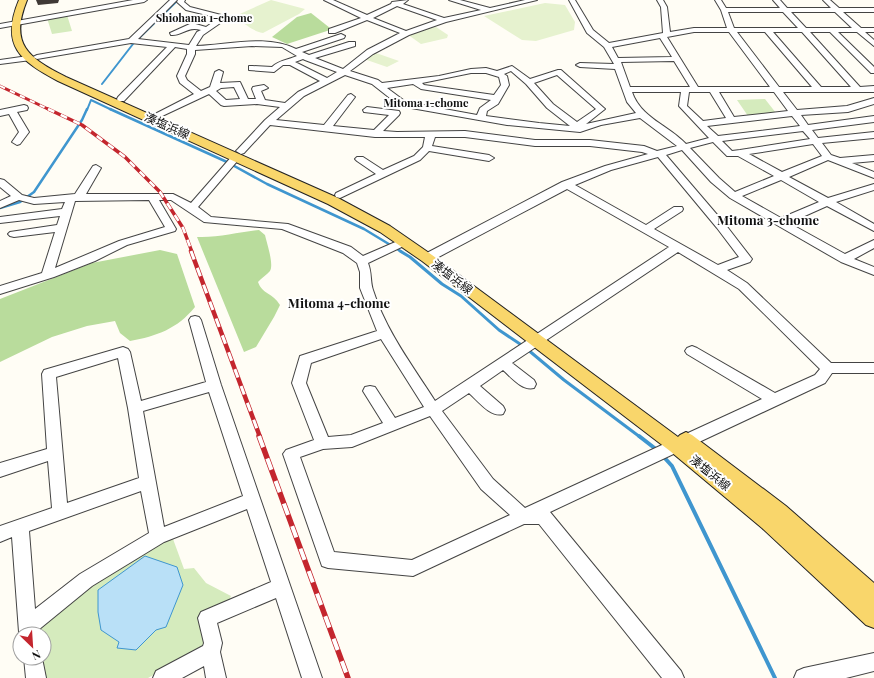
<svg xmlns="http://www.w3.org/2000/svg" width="874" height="678" font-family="'Playfair Display','Noto Sans JP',serif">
<rect width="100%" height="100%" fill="#fffdf5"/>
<g fill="#d5ebbd">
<path d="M 67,15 L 72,31 L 52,34 L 47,18 Z"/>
<path d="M 765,99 L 776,113 L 748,116 L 737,100 Z"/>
<path d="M 173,539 L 184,569 L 194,568 L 206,583 L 231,596 L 228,603 L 201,614 L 204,647 L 148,678 L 42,678 L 37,658 L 44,658 L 44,634 L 37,634 L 37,628 L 97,578 L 148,548 Z"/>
</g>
<g fill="#b9dc9c">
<path d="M 311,13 L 330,28 L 330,30 L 287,44 L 272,37 L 297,17 Z"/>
<path d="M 259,230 L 265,235 C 267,244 274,264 270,271 C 267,275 261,278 258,282 C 262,294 273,293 280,305 L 274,317 L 256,347 L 244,352 L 197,237 C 218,238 238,232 259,230 Z"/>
<path d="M 160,250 L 177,254 L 195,307 C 177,329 157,336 130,341 L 120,333 L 115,321 L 87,326 L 52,337 L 0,362 L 0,299 L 92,263 Z"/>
</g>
<g fill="#e6f2cf">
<path d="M 271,0 L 305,9 L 299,14 L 263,33 C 249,30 245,22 233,17 Z"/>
<path d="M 545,3 L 565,5 L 575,22 L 574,30 L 536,41 L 522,40 L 484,16 Z"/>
<path d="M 436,27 L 448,35 L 447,38 L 421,44 L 407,34 L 427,28 Z"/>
<path d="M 376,53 L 399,61 L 387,67 L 364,59 Z"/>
</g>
<path fill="#b9e0f7" stroke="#3f96cf" d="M 145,556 L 177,567 L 183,585 L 166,627 L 156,630 L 136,650 L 117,648 L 119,642 L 101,630 L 98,612 L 98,590 Z"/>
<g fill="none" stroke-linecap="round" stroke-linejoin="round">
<g stroke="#3f96cf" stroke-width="2">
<path d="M 102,84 L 133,44 L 178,0"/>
<path d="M 87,110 L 91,100 L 112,110"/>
</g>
<g stroke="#3f96cf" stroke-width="2.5">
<path d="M 110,109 L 227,162 L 267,184 L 364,229 L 402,252"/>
<path d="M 0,208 L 20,202 L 34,192 L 82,120 L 87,109"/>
</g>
<g stroke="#3f96cf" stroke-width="3">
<path d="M 400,251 L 410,257 L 442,284 L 461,296 L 499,330 L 523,346"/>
<path d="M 527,349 L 564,380 L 640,437"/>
</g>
<g stroke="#3f96cf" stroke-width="4">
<path d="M 639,436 L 657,450"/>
<path d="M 662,455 L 672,466 L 775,678"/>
</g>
<g stroke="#444" stroke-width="2">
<g id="minor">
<path d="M 133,0 L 147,0 L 144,2 L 0,28 L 0,24 Z"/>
<path d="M 170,0 L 177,0 L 138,39 L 189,45 L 197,32 L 201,30 C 186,26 183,36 171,35 L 170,33 L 192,23 L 206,27 L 219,18 L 186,10 L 177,2 L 178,0 L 185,0 L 184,2 L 190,7 L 229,17 L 203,35 L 196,46 C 228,45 267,34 296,49 L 341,34 L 345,36 L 344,38 L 302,52 L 309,55 L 349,42 L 355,42 L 355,46 L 315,58 L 343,69 L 367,50 L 400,33 L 367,20 L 335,33 L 329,33 L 329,29 L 361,18 L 324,0 L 333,0 L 367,15 L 391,4 L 392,2 L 408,0 L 403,4 L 444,18 L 481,10 L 449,0 L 460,0 L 490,8 L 525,0 L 537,0 L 446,22 L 409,35 L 373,54 L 350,71 L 378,80 L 382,83 L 439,76 L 471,69 L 486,68 L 497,71 L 512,66 L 530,79 L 558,70 L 561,70 L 605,109 L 586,124 L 636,113 L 627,102 L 615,69 L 580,67 L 576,65 L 580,63 L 614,64 L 604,47 L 587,33 L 569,0 L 575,0 L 593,30 L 609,43 L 663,33 L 661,7 L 657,0 L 663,0 L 667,7 L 670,32 L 694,28 L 727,28 L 721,10 L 715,0 L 721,0 L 726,8 L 780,8 L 773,0 L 780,0 L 787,8 L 831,8 L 823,0 L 830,0 L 839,8 L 874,8 L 874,12 L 843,12 L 861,28 L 874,28 L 874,32 L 865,32 L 874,40 L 874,46 L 857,32 L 838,32 L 874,67 L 874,73 L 871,73 L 830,32 L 810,32 L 860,87 L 874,86 L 874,92 L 783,92 L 797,110 L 847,106 L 874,98 L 874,104 L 848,112 L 801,115 L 808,125 L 874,116 L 874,122 L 812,130 L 818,138 L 874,132 L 874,138 L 822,143 L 831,155 L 840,158 L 874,155 L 874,161 L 852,163 L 874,172 L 874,178 L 828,160 L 789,177 L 828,198 L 874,184 L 874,190 L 836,202 L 874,224 L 874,231 L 827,206 L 789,223 L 845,254 L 874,240 L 874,248 L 854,259 L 874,267 L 874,275 L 841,262 L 730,198 L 711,182 L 682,150 L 666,155 L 725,224 L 752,259 L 750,262 L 727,270 L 747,283 L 831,363 L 874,363 L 874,373 L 832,373 L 825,383 L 550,512 L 681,671 L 684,678 L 662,678 L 539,524 L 524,524 L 413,576 L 328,568 L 322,566 L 283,454 L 286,450 L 314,440 L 292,383 L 300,356 L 377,331 L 360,288 L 360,272 L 357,263 L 343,253 L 282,229 L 204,222 L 171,200 L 159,200 L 176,229 L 175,231 L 127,245 L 95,261 L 54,277 L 0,294 L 0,286 L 42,273 L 55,232 L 14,237 L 10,236 L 8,234 L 10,232 L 57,225 L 60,216 L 0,223 L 0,217 L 62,209 L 65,202 L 34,204 L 19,200 L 0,208 L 0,201 L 11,196 L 0,187 L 0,179 L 4,180 L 22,195 L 34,198 L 75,194 L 93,166 L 96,165 L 101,168 L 86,194 L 173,194 L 191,203 L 233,155 L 239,155 L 241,157 L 239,159 L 198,207 L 211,217 L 288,224 L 351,247 L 363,256 L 400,240 L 408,240 L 410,242 L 408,244 L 368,263 C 372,273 370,281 373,290 C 386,331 412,365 435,401 L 669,247 L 567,189 L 431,261 L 423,261 L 421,258 L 423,255 L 562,182 L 605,166 L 648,154 L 642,152 L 590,146 L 535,146 L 465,137 L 435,137 L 432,146 L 489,155 L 494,158 L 489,161 L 429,151 L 420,160 L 340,198 L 336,197 L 335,195 L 336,193 L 376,174 L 357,161 L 355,159 L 357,157 L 363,157 L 383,170 L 414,156 L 423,147 L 425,137 L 375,137 L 270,125 L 244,153 L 241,154 L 236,151 L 238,149 L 265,120 L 280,107 L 257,104 L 224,106 L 221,105 L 209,94 L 160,117 L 157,118 L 153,115 L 194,94 L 180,83 L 177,76 L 187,54 L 187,49 L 175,47 L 124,101 L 118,101 L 117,99 L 118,97 L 167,47 L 131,43 L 37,59 L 33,57 L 37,55 L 129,39 ZM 397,6 L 437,20 L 406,31 L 373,18 ZM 728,12 L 783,12 L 798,28 L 734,28 ZM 791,12 L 835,12 L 852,28 L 806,28 ZM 694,32 L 729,32 L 770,87 L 698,87 L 667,37 ZM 737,32 L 765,32 L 812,87 L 779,87 ZM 773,32 L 802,32 L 851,87 L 821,87 ZM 660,38 L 672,57 L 618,58 L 612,47 ZM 252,46 L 282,47 L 297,56 C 288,60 279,60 272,67 L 252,66 L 249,66 L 249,70 L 274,72 L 283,65 L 290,65 L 320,81 L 298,92 L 285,103 L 265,100 L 261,91 L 268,88 L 264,85 L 253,87 L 252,89 L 256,99 L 248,99 L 240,82 L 220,83 L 223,72 L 219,70 L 215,72 L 210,87 L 201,91 L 187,80 L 185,76 L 195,54 L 195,50 ZM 303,59 L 305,60 L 337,72 L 327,78 L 295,62 ZM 674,61 L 690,87 L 630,87 L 621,62 ZM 511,71 L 526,84 L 547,108 L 570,126 L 539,123 L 486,116 L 487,111 L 498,104 L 509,85 L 507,76 L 504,74 ZM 471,73 L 486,73 L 499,77 L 501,85 L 494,95 L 424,85 L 422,83 ZM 345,75 L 372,84 L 400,106 L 507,125 L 580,132 L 601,125 L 640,118 L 677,146 L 657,151 L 644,146 L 590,140 L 535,140 L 465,131 L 397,132 L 383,131 L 399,115 L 400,113 L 399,111 L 367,107 L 363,110 L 364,112 L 389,115 L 374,130 L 333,126 L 355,97 L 351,94 L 348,95 L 324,125 L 276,120 L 304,96 ZM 557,75 L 596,109 L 577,122 L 553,104 L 534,83 ZM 413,84 L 421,89 L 491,100 L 480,108 L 477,115 L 406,102 L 387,88 ZM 234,87 L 240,99 L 226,100 L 216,91 L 221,88 ZM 632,92 L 681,92 L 679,106 L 709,138 L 686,144 C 668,125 641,118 632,92 ZM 689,92 L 710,92 L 726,118 L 703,121 L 687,106 ZM 719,92 L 774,92 L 788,111 L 734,117 ZM 792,116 L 800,126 L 718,136 L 707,126 ZM 803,131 L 810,139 L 740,150 L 732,151 L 722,141 ZM 713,142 L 727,156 L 738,156 L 774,176 L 735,192 L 719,178 L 690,148 ZM 813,144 L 822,156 L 782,172 L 749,154 ZM 658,157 L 717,228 L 739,257 L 718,265 L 654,229 L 682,211 L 683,209 L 682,207 L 674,207 L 646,225 L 575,185 L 611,170 ZM 781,180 L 819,202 L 781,218 L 742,196 ZM 149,200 L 165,227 L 119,241 L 55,268 L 75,201 ZM 678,252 L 739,289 L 820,369 L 815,375 L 775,393 L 697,348 L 692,346 L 687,348 L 685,351 L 687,354 L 762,399 L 525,508 L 493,479 L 442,411 L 469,393 C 478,401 491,418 503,414 L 505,410 L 503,406 L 480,386 L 503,370 C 511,377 522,391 534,388 L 536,384 L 534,380 L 512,363 ZM 381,339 L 424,407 L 395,418 L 375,387 L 370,386 L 365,387 L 363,391 L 383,423 L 351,435 L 328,437 L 306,383 L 311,363 ZM 430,416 L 481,489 L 510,515 L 412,560 L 334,552 L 300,457 L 323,449 L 352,447 Z"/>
<path d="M 28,56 L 32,58 L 31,60 L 0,64 L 0,60 Z"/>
<path d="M 24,105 L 27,106 L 28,108 L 27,110 L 17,112 L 29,132 L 20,144 L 17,145 L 12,142 L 19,132 L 9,114 L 0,116 L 0,110 Z"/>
<path d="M 195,316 L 199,317 L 201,320 L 221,385 L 322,678 L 302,678 L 276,598 L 217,623 L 222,643 L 220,652 L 226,678 L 206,678 L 204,666 L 182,678 L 153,678 L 156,671 L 203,646 L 204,643 L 198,618 L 201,612 L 271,582 L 247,509 L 164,542 L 92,586 L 37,631 L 36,634 L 20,635 L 19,632 L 12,537 L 0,542 L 0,526 L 52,508 L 48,461 L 0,477 L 0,463 L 47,449 L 42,374 L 44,370 L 123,347 L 128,349 L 130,352 L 141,401 L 206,382 L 189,320 L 191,317 ZM 118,358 L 128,408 L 139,478 L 67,503 L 56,377 ZM 209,392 L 243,496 L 164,527 L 143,411 ZM 141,491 L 149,533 L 80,574 L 35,609 L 29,531 Z"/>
<path d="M 874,653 L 874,671 L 846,678 L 794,678 L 797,671 L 804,668 Z"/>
<path d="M 24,658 L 42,658 L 46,678 L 26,678 Z"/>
</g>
</g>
<g stroke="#222" stroke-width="2">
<path id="major" d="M 19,0 L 27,0 C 9,44 28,58 66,77 L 338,198 L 390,226 L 432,255 L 678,437 L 680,435 L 686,432 L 692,435 L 786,506 L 874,583 L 874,628 L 866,625 L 762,528 L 670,451 L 422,261 L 380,232 L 328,204 L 58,81 C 20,61 0,45 19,0 Z"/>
</g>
<use href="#minor" fill="#fff" fill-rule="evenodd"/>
<use href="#major" fill="#f9d66b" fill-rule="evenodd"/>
<g stroke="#c4262e" stroke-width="3">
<path id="rail-far3" d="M 0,86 L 50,110"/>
</g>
<g stroke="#c4262e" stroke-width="3.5">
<path id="rail-far2" d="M 48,109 L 82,125 L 125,157 L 160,192 L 183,228 L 192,252"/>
</g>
<g stroke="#c4262e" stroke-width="4.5">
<path id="rail-far1" d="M 191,251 L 260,437"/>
</g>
<g stroke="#c4262e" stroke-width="5.5">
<path id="rail" d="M 259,436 L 348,678"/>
</g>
<use href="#rail-far3" stroke="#fff" stroke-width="2" stroke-dasharray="5.5" stroke-linecap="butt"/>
<use href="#rail-far2" stroke="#fff" stroke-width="2.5" stroke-dasharray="7" stroke-linecap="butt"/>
<use href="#rail-far1" stroke="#fff" stroke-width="3" stroke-dasharray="9" stroke-linecap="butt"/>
<use href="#rail" stroke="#fff" stroke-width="4" stroke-dasharray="12" stroke-linecap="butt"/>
</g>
<path fill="#3f3936" d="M 36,0 L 59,0 L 58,3 L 38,5 Z"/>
<g text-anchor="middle" stroke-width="4" stroke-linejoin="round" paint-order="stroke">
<g font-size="11" font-weight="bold" fill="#111" stroke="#fff">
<text x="204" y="22">Shiohama 1-chome</text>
<text x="426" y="107">Mitoma 1-chome</text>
</g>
<g font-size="12" fill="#111" stroke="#fff">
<text transform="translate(167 126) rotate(24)" y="4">湊塩浜線</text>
<text transform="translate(452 277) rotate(38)" y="4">湊塩浜線</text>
<text transform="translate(710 473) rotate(39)" y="4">湊塩浜線</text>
</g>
<g font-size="13" font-weight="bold" fill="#111" stroke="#fff">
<text x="768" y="225">Mitoma 3-chome</text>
<text x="339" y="308">Mitoma 4-chome</text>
</g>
</g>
<g transform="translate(32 646) rotate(155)"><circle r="19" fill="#ffffff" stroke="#a0a0a0"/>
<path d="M0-3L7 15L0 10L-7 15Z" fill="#c4262e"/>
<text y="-6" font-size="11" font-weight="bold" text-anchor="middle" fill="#111111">N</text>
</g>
</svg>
